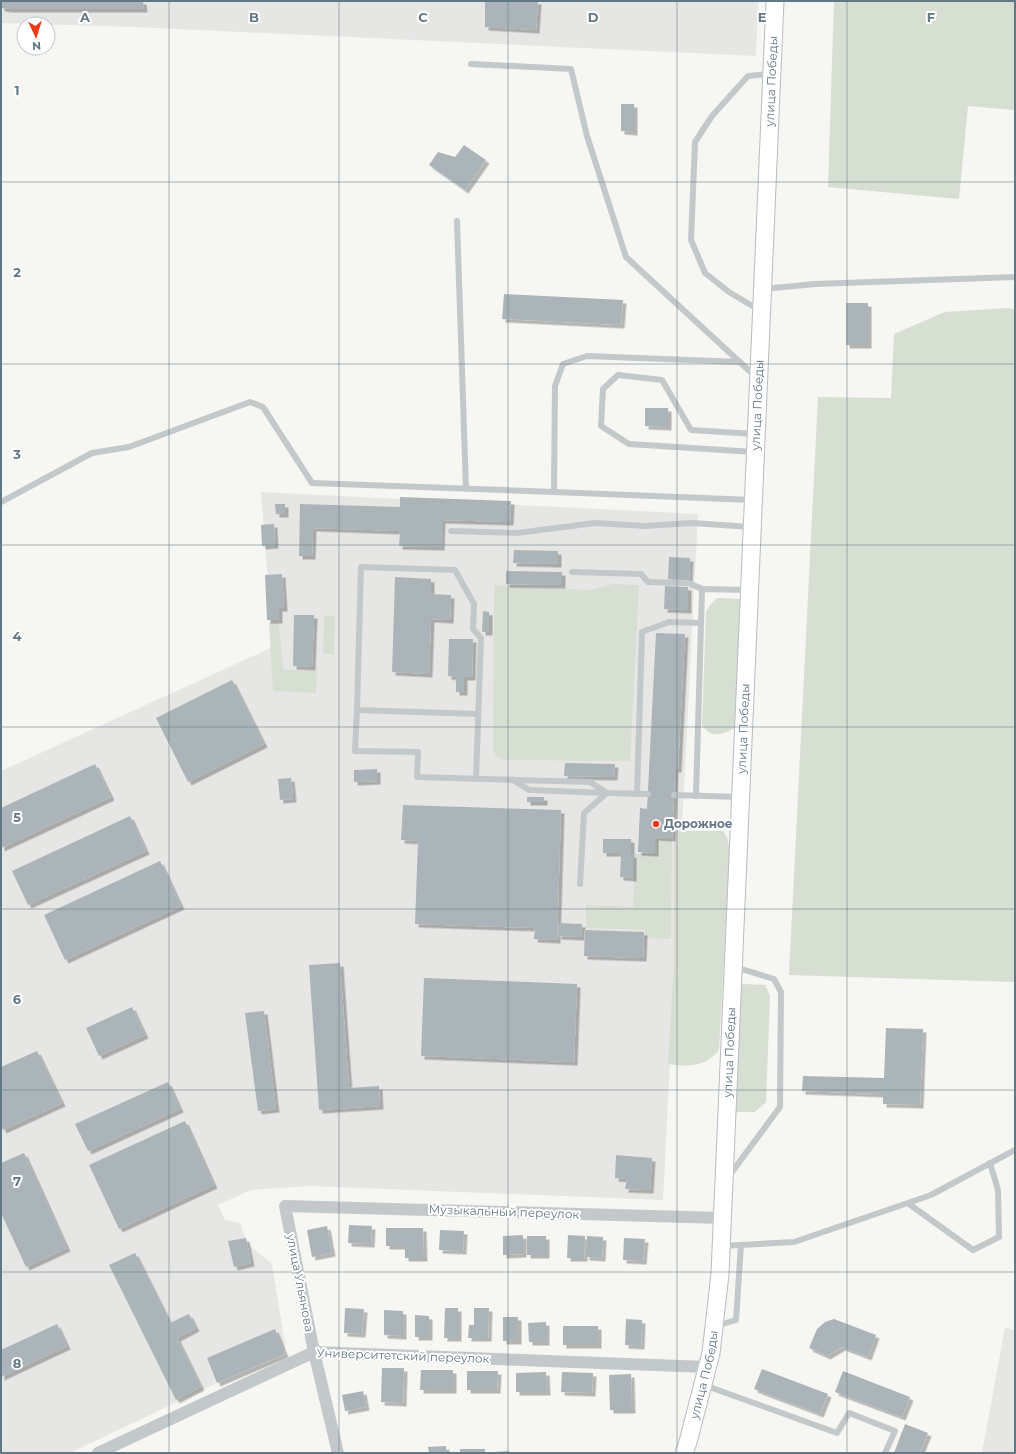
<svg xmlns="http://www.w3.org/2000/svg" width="1016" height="1454" font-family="Montserrat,sans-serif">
<defs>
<filter id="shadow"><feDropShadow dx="3.5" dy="3.5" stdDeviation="0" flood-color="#0004"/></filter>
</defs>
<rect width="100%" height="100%" fill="#f6f6f2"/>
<g fill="#e6e7e5">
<path d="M 1,1 L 758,1 L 756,56 L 135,27 L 1,23 Z"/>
<path d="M 261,492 L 698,514 L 663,1200 L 310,1186 L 251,1190 L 218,1205 L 225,1220 L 240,1223 L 248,1244 L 272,1264 L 286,1350 L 70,1453 L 1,1453 L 1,771 L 273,647 Z"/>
<path d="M 1005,1327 L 1015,1331 L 1015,1453 L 982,1453 Z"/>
</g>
<g fill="#d7ded2">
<path d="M 834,1 L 1015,1 L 1015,110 L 968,106 L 959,199 L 828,187 Z"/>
<path d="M 1007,308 L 1015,309 L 1015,987 L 1014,982 L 789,975 L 818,397 L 891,398 L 894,334 L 945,312 Z"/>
<path d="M 613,584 L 639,585 L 630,761 L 506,760 L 497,757 L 493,750 L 494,585 L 591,590 Z"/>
<path d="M 717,598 L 743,599 L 738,726 C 725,733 713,741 702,725 L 706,612 L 711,604 Z"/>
<path d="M 324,616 L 335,616 L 334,654 L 323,654 Z"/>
<path d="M 269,623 L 279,623 L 283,670 L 317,671 L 316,693 L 273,691 Z"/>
<path d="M 674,831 L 723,831 L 727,838 L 730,848 L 719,1050 C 705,1067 689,1067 668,1064 L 674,965 Z"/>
<path d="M 657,839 L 672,840 L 671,939 L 645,938 L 645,930 L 586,928 L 586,905 L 633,907 L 635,854 L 657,854 Z"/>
<path d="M 745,984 L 765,985 L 770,996 L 766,1102 L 755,1112 L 728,1112 L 726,988 Z"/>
</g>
<g fill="#abb5b9" filter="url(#shadow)">
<path d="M 1,1 L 143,1 L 144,9 L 9,9 L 1,8 Z"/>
<path d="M 485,1 L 538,1 L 536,30 L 485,27 Z"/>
<path d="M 621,104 L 634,104 L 634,132 L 621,131 Z"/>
<path d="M 464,145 L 486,160 L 465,190 L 429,165 L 438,152 L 455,157 Z"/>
<path d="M 504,294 L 623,300 L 621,325 L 502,319 Z"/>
<rect x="846" y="303" width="22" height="42"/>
<path d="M 645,408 L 668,408 L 668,427 L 645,426 Z"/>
<path d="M 400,497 L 511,501 L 510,522 L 442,520 L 441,547 L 399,546 L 400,531 L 313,528 L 312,556 L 299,556 L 300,504 L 400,507 Z"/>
<path d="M 275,504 L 285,504 L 285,514 L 276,514 Z"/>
<path d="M 274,524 L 275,545 L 262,546 L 261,525 Z"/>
<path d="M 514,550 L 558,551 L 558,564 L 513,563 Z"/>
<path d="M 669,557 L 690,558 L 689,580 L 668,579 Z"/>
<path d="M 506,571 L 562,572 L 562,585 L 506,584 Z"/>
<path d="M 282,574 L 284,608 L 279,608 L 279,620 L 267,620 L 265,575 Z"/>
<path d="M 395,577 L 431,579 L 431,594 L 451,595 L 450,620 L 431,619 L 429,674 L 392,672 Z"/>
<path d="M 665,586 L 688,587 L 688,610 L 664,609 Z"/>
<path d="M 483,611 L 489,612 L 489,632 L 482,632 Z"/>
<path d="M 294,615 L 314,615 L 312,667 L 293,666 Z"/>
<path d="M 656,633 L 685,634 L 678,769 L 675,769 L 672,838 L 655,837 L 655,853 L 638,852 L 640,808 L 647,809 Z"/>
<path d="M 449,639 L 473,639 L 472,677 L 464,677 L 464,692 L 456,692 L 456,677 L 448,676 Z"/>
<path d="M 232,680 L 264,744 L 188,782 L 156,718 Z"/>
<path d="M 565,763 L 615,764 L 614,777 L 564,776 Z"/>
<path d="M 95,764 L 111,797 L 1,848 L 1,808 Z"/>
<path d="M 377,769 L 377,781 L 354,782 L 354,770 Z"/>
<path d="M 291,778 L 293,799 L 280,800 L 278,779 Z"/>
<rect x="527" y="797" width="17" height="5"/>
<path d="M 403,805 L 561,810 L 557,940 L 534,939 L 535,928 L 415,924 L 418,841 L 401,840 Z"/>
<path d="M 130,816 L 146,851 L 28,905 L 12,871 Z"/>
<path d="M 603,839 L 631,839 L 631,854 L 633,854 L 633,878 L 620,877 L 621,853 L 603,853 Z"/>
<path d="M 160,861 L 181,906 L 65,960 L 44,915 Z"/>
<path d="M 559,923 L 582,924 L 581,937 L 558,936 Z"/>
<path d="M 585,930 L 644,932 L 643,958 L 584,956 Z"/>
<path d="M 340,963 L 349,1088 L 379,1086 L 380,1106 L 319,1110 L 309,965 Z"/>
<path d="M 424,978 L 577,984 L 574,1062 L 421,1056 Z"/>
<path d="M 132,1007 L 145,1035 L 99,1056 L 86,1028 Z"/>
<path d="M 264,1011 L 276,1109 L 258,1111 L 245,1013 Z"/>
<path d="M 886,1028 L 923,1029 L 920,1105 L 883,1104 L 883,1094 L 802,1091 L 803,1076 L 884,1078 Z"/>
<path d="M 37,1051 L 62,1103 L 3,1130 L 1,1125 L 1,1067 Z"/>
<path d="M 168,1082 L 180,1109 L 88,1151 L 75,1124 Z"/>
<path d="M 185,1121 L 214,1185 L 119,1229 L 89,1165 Z"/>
<path d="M 24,1153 L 67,1248 L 26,1267 L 1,1213 L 1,1163 Z"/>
<path d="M 616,1155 L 652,1158 L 650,1190 L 625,1189 L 627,1179 L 615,1178 Z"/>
<path d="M 349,1225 L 372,1226 L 371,1244 L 348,1243 Z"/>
<path d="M 327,1226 L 332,1253 L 312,1257 L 307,1230 Z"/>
<path d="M 386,1228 L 423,1228 L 424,1258 L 405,1258 L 405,1246 L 386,1246 Z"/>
<path d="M 440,1230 L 464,1231 L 463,1251 L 439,1250 Z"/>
<path d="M 523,1235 L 523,1254 L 503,1255 L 503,1236 Z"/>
<path d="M 568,1235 L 585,1236 L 584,1258 L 567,1258 Z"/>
<rect x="527" y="1236" width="19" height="19"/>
<path d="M 587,1236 L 603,1237 L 602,1258 L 586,1257 Z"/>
<path d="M 246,1238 L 251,1263 L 234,1267 L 228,1241 Z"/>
<path d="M 624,1238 L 645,1239 L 643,1261 L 623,1260 Z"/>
<path d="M 135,1253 L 170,1323 L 189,1314 L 196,1328 L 177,1338 L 201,1387 L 176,1400 L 109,1265 Z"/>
<path d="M 345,1308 L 364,1309 L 362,1334 L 344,1333 Z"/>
<path d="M 445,1308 L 458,1308 L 458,1338 L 444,1338 Z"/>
<path d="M 474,1308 L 489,1308 L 488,1338 L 468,1338 L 469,1325 L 474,1325 Z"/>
<path d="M 384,1310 L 403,1311 L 403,1336 L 384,1335 Z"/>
<path d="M 415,1315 L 429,1316 L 429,1337 L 415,1337 Z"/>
<rect x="503" y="1317" width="15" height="24"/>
<path d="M 626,1319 L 642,1320 L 641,1346 L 625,1345 Z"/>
<path d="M 834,1319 L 876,1335 L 868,1357 L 842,1347 L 827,1356 L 809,1348 L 817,1329 L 825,1322 Z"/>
<path d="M 546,1322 L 546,1342 L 529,1342 L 528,1323 Z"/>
<path d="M 57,1324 L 67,1346 L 1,1377 L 1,1350 Z"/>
<rect x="563" y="1326" width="35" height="19"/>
<path d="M 275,1329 L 285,1354 L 217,1383 L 207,1358 Z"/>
<path d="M 382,1368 L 404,1368 L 403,1403 L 381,1402 Z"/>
<path d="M 762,1369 L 828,1394 L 820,1414 L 754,1389 Z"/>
<path d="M 421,1370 L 453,1370 L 453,1390 L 420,1390 Z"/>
<path d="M 467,1371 L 498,1371 L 497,1390 L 467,1390 Z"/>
<path d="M 843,1371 L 910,1397 L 902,1417 L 835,1392 Z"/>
<path d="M 546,1372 L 547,1392 L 516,1392 L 516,1373 Z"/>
<path d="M 562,1372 L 593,1373 L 592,1393 L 561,1392 Z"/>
<path d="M 631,1374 L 632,1410 L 610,1410 L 609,1375 Z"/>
<path d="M 363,1391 L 366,1407 L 345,1411 L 342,1395 Z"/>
<path d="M 905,1424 L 928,1433 L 920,1453 L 894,1453 Z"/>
<path d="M 446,1446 L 446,1453 L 429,1453 L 428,1447 Z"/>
<rect x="460" y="1449" width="25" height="4"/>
<path d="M 509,1451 L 509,1453 L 492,1453 L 492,1452 Z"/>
</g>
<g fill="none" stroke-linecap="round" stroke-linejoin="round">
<g stroke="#b7bdc1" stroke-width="19">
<g id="secondary">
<path id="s1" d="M 684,1453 L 688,1442 L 711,1353 L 720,1274 L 775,1"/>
</g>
</g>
<g stroke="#c3c8ca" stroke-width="6">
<path d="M 471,64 L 571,69 L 587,136 L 626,257 L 756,377"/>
<path d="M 457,221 L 466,489"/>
<path d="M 763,289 L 815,284 L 1015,277"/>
<path d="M 759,310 L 729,292 L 705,273 L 691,240 L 695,142 L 712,116 L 748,76 L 770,74"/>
<path d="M 740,362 L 587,356 L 563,364 L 555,386 L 554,492 L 752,500"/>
<path d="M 754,452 L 629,444 L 601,426 L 603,389 L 618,375 L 662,380 L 691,430 L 755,434"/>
<path d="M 1,502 L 92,453 L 129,447 L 250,402 L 263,407 L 312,483 L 554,492"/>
<path d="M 451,531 L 517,533 L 595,523 L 645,526 L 692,523 L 751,527"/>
<path d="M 572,572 L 641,574 L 648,582 L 689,583 L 702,589"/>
<path d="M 357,710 L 361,567 L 455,570 L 474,604 L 473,629 L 481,638 L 476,779"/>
<path d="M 478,714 L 357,710 L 355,751 L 418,752 L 417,777 L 590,782 L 607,793 L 648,794"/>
<path d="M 513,780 L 529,790 L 607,793 L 584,813 L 580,884"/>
<path d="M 637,794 L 642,632 L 669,622 L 701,623"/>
<path d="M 674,795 L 739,797"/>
<path d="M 696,796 L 702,589 L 748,590"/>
<path d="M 729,1176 L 780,1107 L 781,992 L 774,979 L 735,967"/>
<path d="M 909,1204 L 973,1250 L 999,1237 L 998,1190 L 990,1163"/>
<path d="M 722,1246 L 794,1242 L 931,1195 L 1015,1150"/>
<path d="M 716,1326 L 736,1320 L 741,1245"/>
<path d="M 704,1385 L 837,1433 L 849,1413 L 895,1431 L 885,1453"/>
</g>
<g stroke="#c3c8ca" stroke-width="12">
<path d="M 98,1453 L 314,1352 L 707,1367"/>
<path d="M 338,1453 L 314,1352 L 285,1206 L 723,1218"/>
</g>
<use href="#secondary" stroke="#fff" stroke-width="17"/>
</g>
<path fill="none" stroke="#627885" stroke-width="1" stroke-opacity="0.55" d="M 169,1 L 169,1453M 339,1 L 339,1453M 508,1 L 508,1453M 677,1 L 677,1453M 847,1 L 847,1453M 1,182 L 1015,182M 1,364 L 1015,364M 1,545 L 1015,545M 1,727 L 1015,727M 1,909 L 1015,909M 1,1090 L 1015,1090M 1,1272 L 1015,1272"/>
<circle fill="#f03a17" stroke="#fff" stroke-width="1.5" cx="656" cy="824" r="4"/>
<g text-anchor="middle" stroke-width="4" stroke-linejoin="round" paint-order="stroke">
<g font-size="12" fill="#627885" stroke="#fff">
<text dy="4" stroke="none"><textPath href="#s1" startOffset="1377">улица Победы</textPath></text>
<text dy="4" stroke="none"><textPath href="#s1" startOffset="1053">улица Победы</textPath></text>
<text dy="4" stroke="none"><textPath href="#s1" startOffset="729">улица Победы</textPath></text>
<text dy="4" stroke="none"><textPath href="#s1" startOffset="405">улица Победы</textPath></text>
<text transform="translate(504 1212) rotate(2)" y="4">Музыкальный переулок</text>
<text transform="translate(300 1283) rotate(79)" y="4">улица Ульянова</text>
<text transform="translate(403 1356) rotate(2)" y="4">Университетский переулок</text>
<text dy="4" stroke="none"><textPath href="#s1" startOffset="81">улица Победы</textPath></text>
</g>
<g font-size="12" font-weight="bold" fill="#627885" stroke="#fff" text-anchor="start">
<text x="664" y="828">Дорожное</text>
</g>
</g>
<g font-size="13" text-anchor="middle" font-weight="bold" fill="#627885" stroke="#fff" stroke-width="4" stroke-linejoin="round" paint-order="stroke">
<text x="85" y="22">A</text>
<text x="254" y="22">B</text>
<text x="423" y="22">C</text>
<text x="593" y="22">D</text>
<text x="762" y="22">E</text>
<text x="931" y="22">F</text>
<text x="17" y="95">1</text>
<text x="17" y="277">2</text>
<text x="17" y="459">3</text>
<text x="17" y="641">4</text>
<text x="17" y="822">5</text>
<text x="17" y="1004">6</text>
<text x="17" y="1186">7</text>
<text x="17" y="1368">8</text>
</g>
<rect width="1016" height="1454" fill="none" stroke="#627885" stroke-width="4"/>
<g transform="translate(36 36) rotate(176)"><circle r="19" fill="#ffffff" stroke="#c0c9ce"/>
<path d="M0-3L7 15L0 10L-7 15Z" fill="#f03a17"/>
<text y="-6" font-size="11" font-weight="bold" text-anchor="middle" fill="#627885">N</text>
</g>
</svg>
